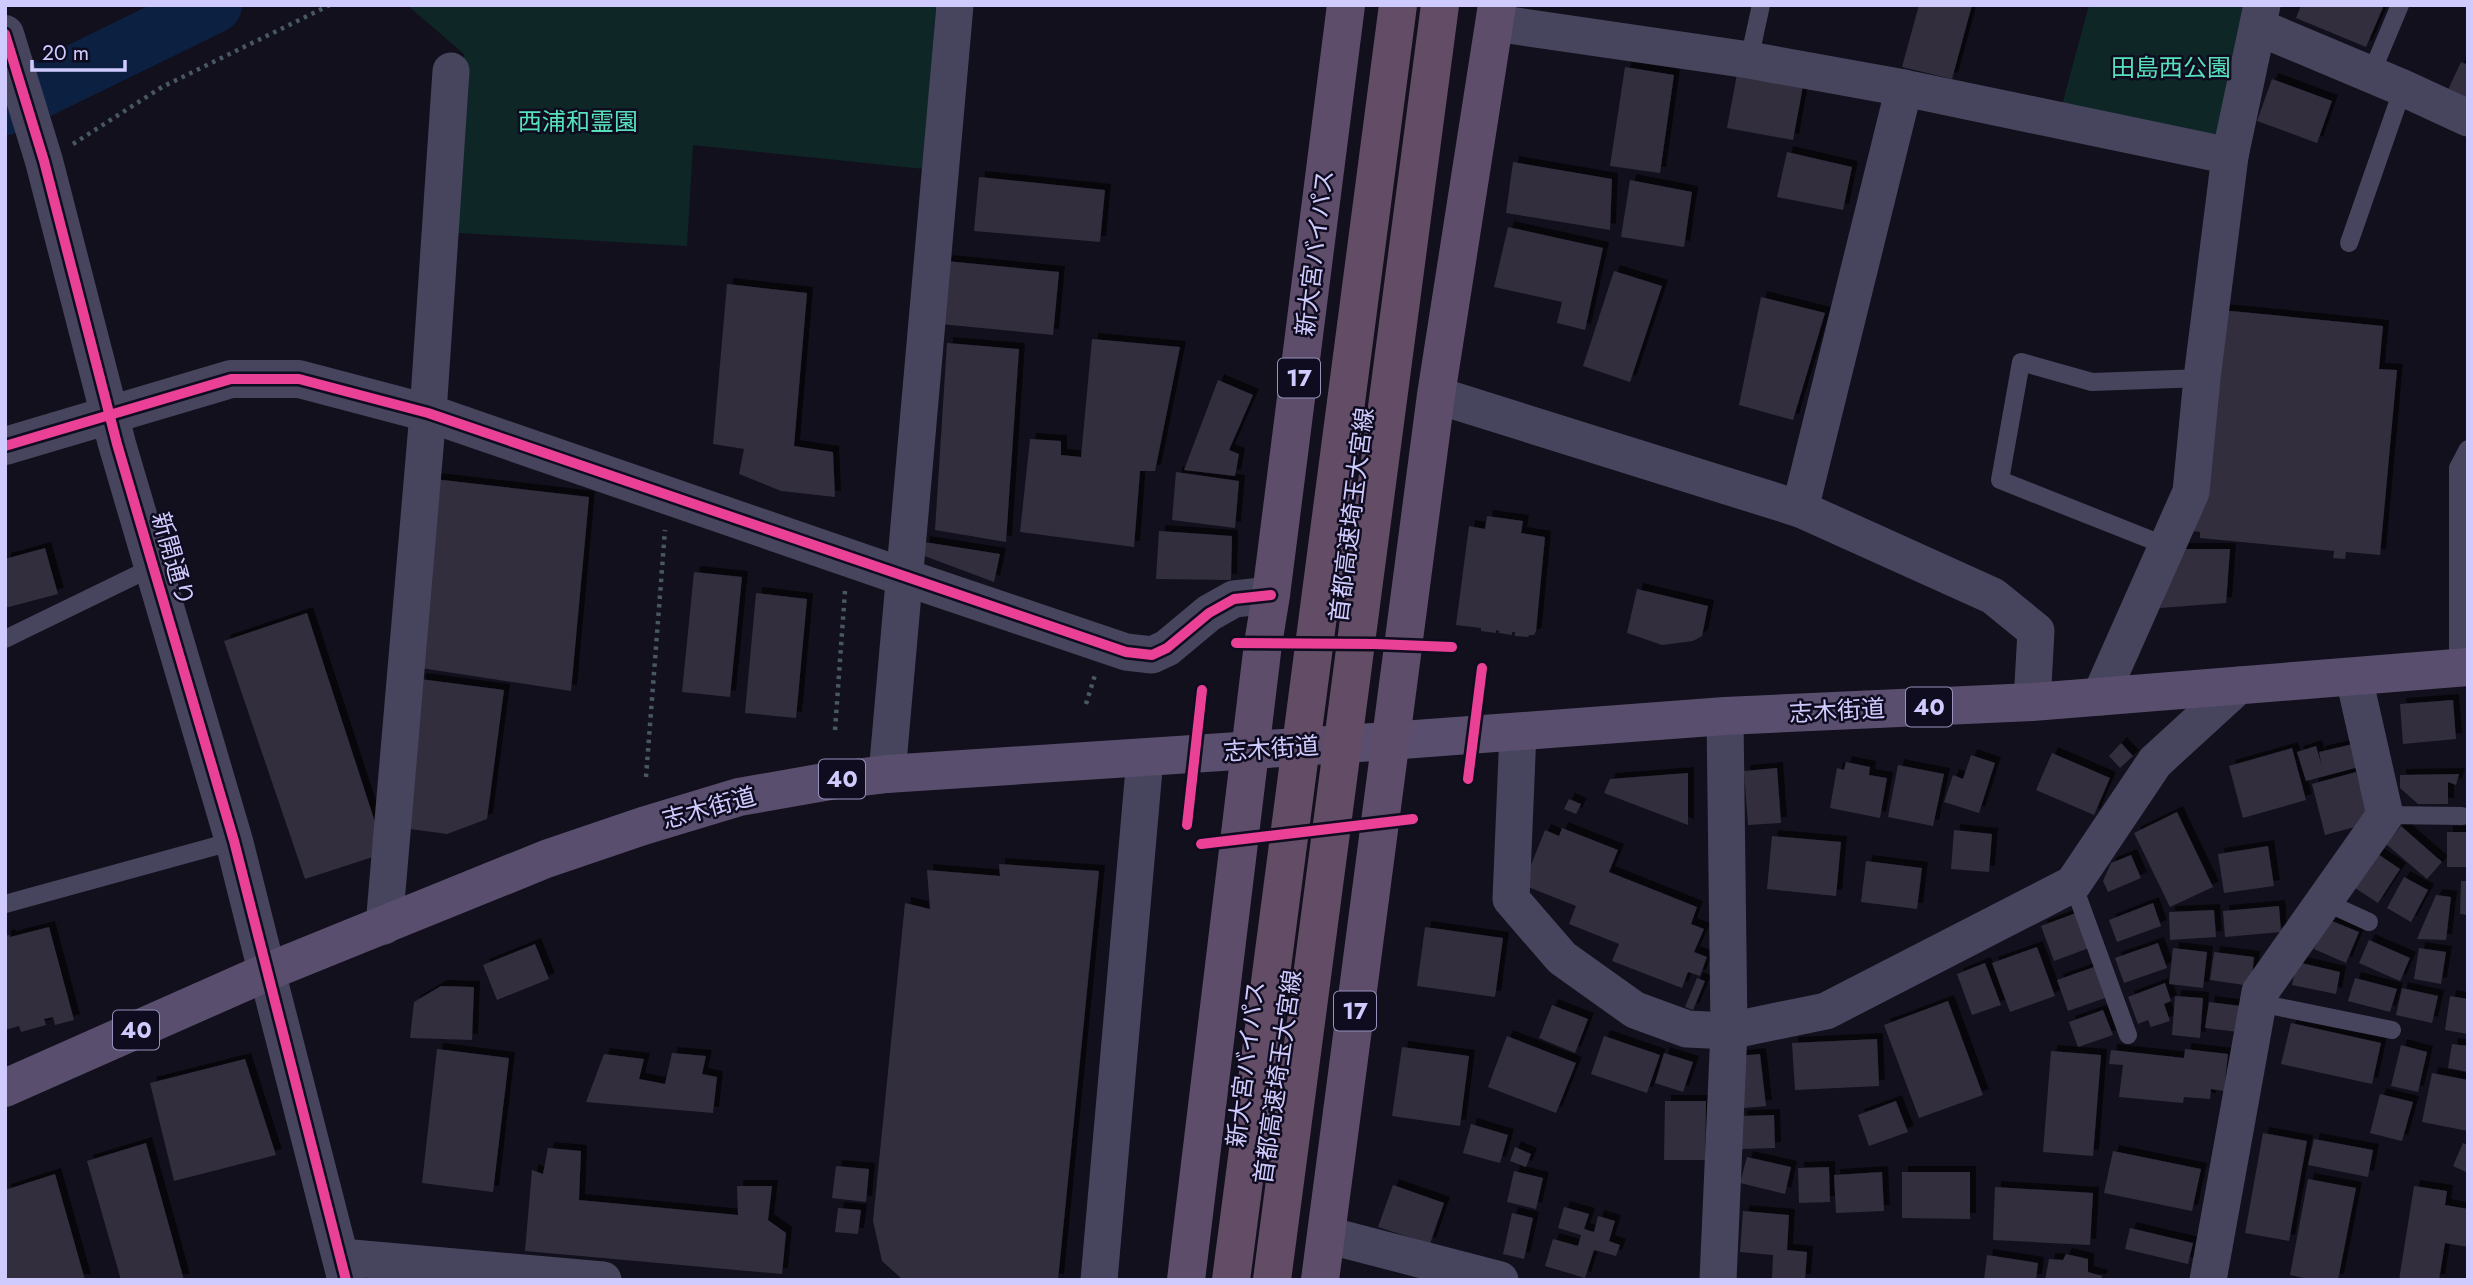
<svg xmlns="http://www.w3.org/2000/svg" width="2473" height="1285" font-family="Jost,'Noto Sans JP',sans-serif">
<defs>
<filter id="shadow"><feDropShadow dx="6" dy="-6" stdDeviation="0" flood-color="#0009"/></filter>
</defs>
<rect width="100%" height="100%" fill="#12101c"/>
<g fill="#0f2627">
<path d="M 407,5 L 936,5 L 924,169 L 693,145 L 687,246 L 458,233 L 464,54 Z"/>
<path d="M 2089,5 L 2245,5 L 2223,131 L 2210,142 L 2061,109 Z"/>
</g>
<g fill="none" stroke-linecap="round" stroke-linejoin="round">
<path stroke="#0c2141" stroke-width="56" d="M 5,107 L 214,5"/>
</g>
<g fill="#302e3e" filter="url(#shadow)">
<path d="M 1919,5 L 1972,5 L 1952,79 L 1902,67 Z"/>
<path d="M 2301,5 L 2384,5 L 2366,47 L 2296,18 Z"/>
<path d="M 2461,62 L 2468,65 L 2468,104 L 2446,94 Z"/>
<path d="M 1625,67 L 1674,75 L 1660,173 L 1610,166 Z"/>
<path d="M 1737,74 L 1803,86 L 1793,140 L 1727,128 Z"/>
<path d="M 2272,79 L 2332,101 L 2317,143 L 2257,121 Z"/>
<path d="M 1787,152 L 1852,167 L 1843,210 L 1777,197 Z"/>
<path d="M 1513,162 L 1612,179 L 1610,230 L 1506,213 Z"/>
<path d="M 979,177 L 1105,190 L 1100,242 L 974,231 Z"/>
<path d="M 1630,180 L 1692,192 L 1684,247 L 1621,237 Z"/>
<path d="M 1508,227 L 1603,248 L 1585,330 L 1557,323 L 1562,302 L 1494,287 Z"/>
<path d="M 946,261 L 1059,272 L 1053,335 L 940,324 Z"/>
<path d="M 1614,271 L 1662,286 L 1630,382 L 1583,366 Z"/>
<path d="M 727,284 L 807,293 L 794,446 L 833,452 L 835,497 L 781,491 L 739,474 L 744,449 L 713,444 Z"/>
<path d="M 1761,297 L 1825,313 L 1793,420 L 1739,405 Z"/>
<path d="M 2221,310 L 2383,326 L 2379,369 L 2397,370 L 2380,555 L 2346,552 L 2345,559 L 2333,558 L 2334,551 L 2200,538 L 2200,532 L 2193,531 Z"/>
<path d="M 1092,339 L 1180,347 L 1155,471 L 1140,471 L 1134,547 L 1020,532 L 1030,439 L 1061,441 L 1061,455 L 1081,457 Z"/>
<path d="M 947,343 L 1019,349 L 1006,542 L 935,530 Z"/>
<path d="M 1218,380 L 1253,395 L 1229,450 L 1239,454 L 1235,476 L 1184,470 Z"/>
<path d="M 1176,472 L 1239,481 L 1235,528 L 1172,520 Z"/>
<path d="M 434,479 L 589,497 L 571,691 L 421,668 Z"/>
<path d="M 1487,516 L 1523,521 L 1521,533 L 1545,537 L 1536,631 L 1534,635 L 1529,635 L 1528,637 L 1515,636 L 1515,632 L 1512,632 L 1512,635 L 1499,633 L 1499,631 L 1496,630 L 1496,633 L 1481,631 L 1481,628 L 1456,625 L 1469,526 L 1485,529 Z"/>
<path d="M 1159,531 L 1232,536 L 1231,580 L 1156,579 Z"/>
<path d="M 924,542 L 1000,554 L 994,582 L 922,555 Z"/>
<path d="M 45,548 L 58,594 L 5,608 L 5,559 Z"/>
<path d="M 2183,549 L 2230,549 L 2226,603 L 2160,608 Z"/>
<path d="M 694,572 L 742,577 L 730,697 L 682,692 Z"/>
<path d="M 1637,589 L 1708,606 L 1702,636 L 1693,641 L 1662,645 L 1627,633 Z"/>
<path d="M 756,593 L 807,599 L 796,718 L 745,713 Z"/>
<path d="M 307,613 L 385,853 L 305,879 L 224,641 Z"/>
<path d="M 420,679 L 504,690 L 487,819 L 447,834 L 410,829 Z"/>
<path d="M 2453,700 L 2456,739 L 2403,744 L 2400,704 Z"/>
<path d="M 2121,743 L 2133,756 L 2120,768 L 2109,756 Z"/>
<path d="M 2353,744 L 2359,767 L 2306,781 L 2297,752 L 2316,746 L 2322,766 L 2319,752 Z"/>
<path d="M 2292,748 L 2306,800 L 2243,818 L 2229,766 Z"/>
<path d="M 2052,753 L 2110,778 L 2094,815 L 2036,790 Z"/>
<path d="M 1971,755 L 1995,763 L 1979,813 L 1944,802 L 1953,775 L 1963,779 Z"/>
<path d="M 1846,762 L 1870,767 L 1869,775 L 1887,778 L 1880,818 L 1830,808 L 1837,768 L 1844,770 Z"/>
<path d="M 1898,765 L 1944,774 L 1933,826 L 1888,817 Z"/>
<path d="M 1777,768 L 1781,823 L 1748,825 L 1744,771 Z"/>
<path d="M 2356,772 L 2370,823 L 2325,835 L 2312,784 Z"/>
<path d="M 1688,773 L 1688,825 L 1604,793 L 1610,779 Z"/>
<path d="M 2459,774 L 2456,785 L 2448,782 L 2448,804 L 2418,804 L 2400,788 L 2400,775 Z"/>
<path d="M 1569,799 L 1581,804 L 1576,814 L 1564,809 Z"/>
<path d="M 2177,812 L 2213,887 L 2170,907 L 2134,833 Z"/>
<path d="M 2401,826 L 2442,862 L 2427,879 L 2386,844 Z"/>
<path d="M 1562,828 L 1618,850 L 1609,872 L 1697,907 L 1691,924 L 1704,929 L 1694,952 L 1707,957 L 1700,976 L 1688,972 L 1682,988 L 1612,961 L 1619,944 L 1569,924 L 1576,906 L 1523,885 L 1545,830 L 1559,836 Z"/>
<path d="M 1954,830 L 1992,834 L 1989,872 L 1951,869 Z"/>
<rect x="2447" y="832" width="21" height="35"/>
<path d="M 1772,836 L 1841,842 L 1836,896 L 1767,889 Z"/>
<path d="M 2268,846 L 2274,886 L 2224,893 L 2218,854 Z"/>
<path d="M 2378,854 L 2400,869 L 2378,903 L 2355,888 Z"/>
<path d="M 2131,855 L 2141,878 L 2108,892 L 2103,881 L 2111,863 Z"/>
<path d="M 1866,861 L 1922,868 L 1917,909 L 1861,902 Z"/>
<path d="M 999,864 L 1099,871 L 1058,1280 L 903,1280 L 882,1261 L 873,1221 L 905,903 L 930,909 L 927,870 L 1000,876 Z"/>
<path d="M 2404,877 L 2428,890 L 2411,922 L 2387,908 Z"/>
<path d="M 2461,881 L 2468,881 L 2468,915 L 2460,914 Z"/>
<path d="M 2436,895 L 2451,897 L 2446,940 L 2417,939 Z"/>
<path d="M 2153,903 L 2161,926 L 2117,942 L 2109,920 Z"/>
<path d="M 2279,906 L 2281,932 L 2225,937 L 2223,911 Z"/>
<path d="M 2214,910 L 2216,937 L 2170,940 L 2169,912 Z"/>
<path d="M 2076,913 L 2089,948 L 2054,961 L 2041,926 Z"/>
<path d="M 2327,919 L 2359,932 L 2346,963 L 2314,949 Z"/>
<path d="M 49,927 L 74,1020 L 55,1025 L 53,1017 L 44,1019 L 46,1025 L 21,1032 L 19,1026 L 5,1030 L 5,936 L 9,935 L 10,937 Z"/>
<path d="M 1425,927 L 1503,938 L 1495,997 L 1417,986 Z"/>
<path d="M 2369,940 L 2410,958 L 2400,981 L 2359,963 Z"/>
<path d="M 2158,943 L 2167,968 L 2124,983 L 2115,958 Z"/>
<path d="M 535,944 L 549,979 L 497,1000 L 483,965 Z"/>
<path d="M 2037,947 L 2055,996 L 2010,1012 L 1992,963 Z"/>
<path d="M 2173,948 L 2207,952 L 2203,988 L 2169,984 Z"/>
<path d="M 2419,948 L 2446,952 L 2441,984 L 2414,979 Z"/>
<path d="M 2214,952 L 2254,957 L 2251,986 L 2210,980 Z"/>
<path d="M 2297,962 L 2340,972 L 2336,994 L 2292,985 Z"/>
<path d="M 1985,963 L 2001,1005 L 1972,1015 L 1957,974 Z"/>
<path d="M 2094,967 L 2105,998 L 2068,1011 L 2057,980 Z"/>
<path d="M 1697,978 L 1705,981 L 1693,1010 L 1685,1007 Z"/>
<path d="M 2355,978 L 2397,989 L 2390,1012 L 2348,1001 Z"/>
<path d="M 2165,983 L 2171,1001 L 2164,1004 L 2170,1021 L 2151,1027 L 2148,1020 L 2138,1024 L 2128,997 Z"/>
<path d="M 441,986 L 474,987 L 472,1040 L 410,1038 L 414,1002 Z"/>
<path d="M 2402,988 L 2438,996 L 2432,1023 L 2396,1015 Z"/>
<path d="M 2175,996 L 2203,998 L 2200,1038 L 2172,1035 Z"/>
<path d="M 2450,996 L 2468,999 L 2468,1034 L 2445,1030 Z"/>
<path d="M 1948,1001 L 1983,1095 L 1919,1118 L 1884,1025 Z"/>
<path d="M 2209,1002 L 2241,1006 L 2238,1032 L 2205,1028 Z"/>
<path d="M 1552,1005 L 1588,1019 L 1575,1053 L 1539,1038 Z"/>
<path d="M 2103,1010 L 2113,1035 L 2078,1047 L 2069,1022 Z"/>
<path d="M 2291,1023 L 2381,1043 L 2372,1084 L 2281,1064 Z"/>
<path d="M 1507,1036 L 1576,1063 L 1556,1113 L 1488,1087 Z"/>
<path d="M 1604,1036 L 1660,1055 L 1647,1093 L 1591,1074 Z"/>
<path d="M 1877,1039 L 1879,1086 L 1795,1090 L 1792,1043 Z"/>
<path d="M 2452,1044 L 2468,1046 L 2468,1072 L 2448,1068 Z"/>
<path d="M 2401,1045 L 2427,1052 L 2418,1092 L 2391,1086 Z"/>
<path d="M 1402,1047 L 1469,1056 L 1460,1126 L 1392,1116 Z"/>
<path d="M 437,1049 L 509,1058 L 493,1192 L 422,1183 Z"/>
<path d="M 2185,1049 L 2228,1054 L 2224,1091 L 2211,1089 L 2210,1099 L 2184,1097 L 2183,1103 L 2119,1097 L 2123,1065 L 2109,1064 L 2111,1050 L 2184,1058 Z"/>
<path d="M 2051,1051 L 2101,1055 L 2093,1156 L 2043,1152 Z"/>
<path d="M 672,1053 L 706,1056 L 702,1074 L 717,1077 L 713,1113 L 586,1102 L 604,1054 L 644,1059 L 639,1079 L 665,1084 Z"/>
<path d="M 1664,1053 L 1693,1062 L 1683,1092 L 1655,1083 Z"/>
<path d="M 1760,1054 L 1766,1106 L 1744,1108 L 1738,1056 Z"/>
<path d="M 245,1059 L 276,1155 L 174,1181 L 150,1083 Z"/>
<path d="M 2432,1073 L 2468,1080 L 2468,1131 L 2422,1122 Z"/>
<path d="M 2380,1094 L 2413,1102 L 2402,1141 L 2370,1133 Z"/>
<path d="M 1665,1101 L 1706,1101 L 1705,1160 L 1664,1160 Z"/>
<path d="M 1896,1101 L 1908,1132 L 1869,1146 L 1858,1115 Z"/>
<path d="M 1774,1115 L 1775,1148 L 1742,1149 L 1741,1116 Z"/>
<path d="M 1471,1124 L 1508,1135 L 1500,1163 L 1463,1153 Z"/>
<path d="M 2263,1133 L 2307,1141 L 2289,1241 L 2245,1233 Z"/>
<path d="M 2314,1139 L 2373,1150 L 2368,1177 L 2308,1165 Z"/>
<path d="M 146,1143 L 184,1280 L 121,1280 L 87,1161 Z"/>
<path d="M 2463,1143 L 2468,1145 L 2468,1173 L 2453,1166 Z"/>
<path d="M 1515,1147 L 1531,1154 L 1526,1167 L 1510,1161 Z"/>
<path d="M 548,1148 L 581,1151 L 579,1200 L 738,1215 L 737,1186 L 772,1186 L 768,1220 L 786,1233 L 782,1274 L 525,1251 L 532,1170 L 543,1174 Z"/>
<path d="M 2113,1151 L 2201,1169 L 2192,1211 L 2104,1193 Z"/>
<path d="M 1747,1157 L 1791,1167 L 1785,1194 L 1740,1183 Z"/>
<path d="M 836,1166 L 869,1169 L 866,1202 L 832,1198 Z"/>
<path d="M 1829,1167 L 1830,1202 L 1799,1203 L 1798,1168 Z"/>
<path d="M 1514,1171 L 1543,1178 L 1536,1209 L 1507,1202 Z"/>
<path d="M 1882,1172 L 1884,1211 L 1836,1213 L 1834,1175 Z"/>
<path d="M 1902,1172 L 1970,1172 L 1970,1219 L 1902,1218 Z"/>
<path d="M 55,1174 L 85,1280 L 5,1280 L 5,1190 Z"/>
<path d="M 2308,1179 L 2356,1188 L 2338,1280 L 2313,1280 L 2290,1275 Z"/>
<path d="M 1393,1185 L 1444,1203 L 1430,1244 L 1378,1227 Z"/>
<path d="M 2414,1186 L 2447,1191 L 2445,1205 L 2468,1209 L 2468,1247 L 2445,1243 L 2439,1280 L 2399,1280 Z"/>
<path d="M 1995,1187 L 2093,1193 L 2090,1245 L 1993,1240 Z"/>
<path d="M 1564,1207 L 1589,1214 L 1584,1229 L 1594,1232 L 1598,1216 L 1615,1221 L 1609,1241 L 1620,1245 L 1616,1256 L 1594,1250 L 1585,1278 L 1545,1266 L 1553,1239 L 1578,1246 L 1581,1235 L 1558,1228 Z"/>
<path d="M 838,1208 L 861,1210 L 858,1234 L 835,1232 Z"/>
<path d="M 1743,1211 L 1789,1215 L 1787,1250 L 1807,1252 L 1805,1280 L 1772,1280 L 1773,1255 L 1740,1252 Z"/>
<path d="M 1512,1213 L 1533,1218 L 1524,1259 L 1503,1254 Z"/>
<path d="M 2130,1228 L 2193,1243 L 2188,1264 L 2125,1249 Z"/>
<path d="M 2066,1254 L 2088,1259 L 2088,1272 L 2102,1276 L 2101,1280 L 2045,1280 L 2049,1259 L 2063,1260 Z"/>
<path d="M 1987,1255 L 2038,1263 L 2036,1280 L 1984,1280 Z"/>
</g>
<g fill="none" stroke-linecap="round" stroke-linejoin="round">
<g stroke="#485765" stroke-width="4.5" stroke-dasharray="3.5 5" stroke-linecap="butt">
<path d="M 73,144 L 162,87 L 330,5"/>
<path d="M 1086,704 L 1095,675"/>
<path d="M 835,730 L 845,591"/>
<path d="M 646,777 L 665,530"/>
</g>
<g stroke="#46455d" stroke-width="18">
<path d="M 1749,60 L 1761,5"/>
<path d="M 2371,74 L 2400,5"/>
<path d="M 2349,243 L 2403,88"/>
<path d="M 2169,547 L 2000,480 L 2021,362 L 2092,382 L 2202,378"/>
<path d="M 5,639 L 153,567"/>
<path d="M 2458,668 L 2458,468 L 2468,449"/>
<path d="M 2385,815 L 2462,816"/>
<path d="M 2073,884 L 2128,1035"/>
<path d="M 2323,901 L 2369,922"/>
<path d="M 5,904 L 234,841"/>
<path d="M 2259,1003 L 2392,1030"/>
</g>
<g stroke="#46455d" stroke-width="37">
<path d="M 1495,23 L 1749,60 L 1904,88"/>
<path d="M 2258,27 L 2403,88 L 2468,118"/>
<path d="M 1436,395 L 1800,509 L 1993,596 L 2036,631 L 2032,702"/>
<path d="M 1800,509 L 1904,88 L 2230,156"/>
<path d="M 904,577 L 1126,652 L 1152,655 L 1167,648 L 1209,613 L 1234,599 L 1271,595"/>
<path d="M 2100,697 L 2191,492 L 2202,378 L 2230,156 L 2262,5"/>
<path d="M 1518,732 L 1511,899 L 1562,958 L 1635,1010 L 1687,1029 L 1729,1031 L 1826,1011 L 2073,884 L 2155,762 L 2239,685"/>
<path d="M 887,774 L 955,5"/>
<path d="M 384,926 L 428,413 L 451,71"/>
<path d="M 267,972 L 346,1280"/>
<path d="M 1327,1235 L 1500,1280"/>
<path d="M 341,1257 L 603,1280"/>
<path d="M 1099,1280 L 1145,758"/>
<path d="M 1718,1280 L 1729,1031 L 1725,716"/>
<path d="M 2208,1280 L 2260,992 L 2385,815 L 2354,678"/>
</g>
<g stroke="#46455d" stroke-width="38">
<path d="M 5,34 L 44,161 L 117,444 L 234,841 L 267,972"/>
<path d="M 5,446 L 231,379 L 299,379 L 428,413 L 904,577"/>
</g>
<path stroke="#594e6e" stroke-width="38" d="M 5,1088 L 267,972 L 546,859 L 643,826 L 739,797 L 830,781 L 887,774 L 1389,741 L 1725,716 L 2032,702 L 2468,667"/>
<g stroke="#5e4d6a" stroke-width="38">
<path d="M 1186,1280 L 1263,644 L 1271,595 L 1346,5"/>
<path d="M 1320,1280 L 1436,395 L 1497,5"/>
</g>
<g stroke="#634c66" stroke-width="38">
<path d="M 1231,1280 L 1398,5"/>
<path d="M 1272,1280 L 1440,5"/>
</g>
<g stroke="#0f0c20" stroke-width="15">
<g id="cycleway">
<path d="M 5,34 L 44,161 L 117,444 L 234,841 L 346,1280"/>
<path d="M 5,446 L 231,379 L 299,379 L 428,413 L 1126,652 L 1152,655 L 1167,648 L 1209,613 L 1234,599 L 1271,595"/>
<path d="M 1236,643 L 1375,644 L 1452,647"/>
<path d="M 1468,779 L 1482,668"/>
<path d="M 1187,825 L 1202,690"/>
<path d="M 1201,844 L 1413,819"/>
</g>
</g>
<use href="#cycleway" stroke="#ea4096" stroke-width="10"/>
</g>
<g text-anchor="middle" stroke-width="5" stroke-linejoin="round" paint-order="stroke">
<g fill="#0f0c20" stroke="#9692bc" stroke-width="2">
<rect x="1278" y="358.5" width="42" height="39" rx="5"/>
<rect x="1906" y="687.5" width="46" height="39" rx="5"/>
<rect x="819" y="759.5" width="46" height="39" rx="5"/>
<rect x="1334" y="991.5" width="42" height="39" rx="5"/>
<rect x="113" y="1010.5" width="46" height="39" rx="5"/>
</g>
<g font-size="23" font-weight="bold" fill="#d0cbff">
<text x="1299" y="386">17</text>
<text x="1929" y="715">40</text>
<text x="842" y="787">40</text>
<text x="1355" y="1019">17</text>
<text x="136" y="1038">40</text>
</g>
<g font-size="24" fill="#56e0bb" stroke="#0f0c20">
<text x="2171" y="76">田島西公園</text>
<text x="578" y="130">西浦和霊園</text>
</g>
<g font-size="24" fill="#d0cbff" stroke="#0f0c20">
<text transform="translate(1315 253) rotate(-83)" y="8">新大宮バイパス</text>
<text transform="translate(1352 515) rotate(-83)" y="8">首都高速埼玉大宮線</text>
<text transform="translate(173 559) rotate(74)" y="8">新開通り</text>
<text transform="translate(1837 711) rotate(-3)" y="8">志木街道</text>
<text transform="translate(1271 749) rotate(-4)" y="8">志木街道</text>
<text transform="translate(709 808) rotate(-15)" y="8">志木街道</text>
<text transform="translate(1246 1064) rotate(-83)" y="8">新大宮バイパス</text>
<text transform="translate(1278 1077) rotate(-82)" y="8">首都高速埼玉大宮線</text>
</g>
</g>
<rect width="2473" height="1285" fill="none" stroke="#d0cbff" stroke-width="14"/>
<path d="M32 60v10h93v-10" fill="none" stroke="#d0cbff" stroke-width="3.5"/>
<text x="42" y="60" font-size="21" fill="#d0cbff" stroke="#0f0c20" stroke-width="5" paint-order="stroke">20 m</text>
</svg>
